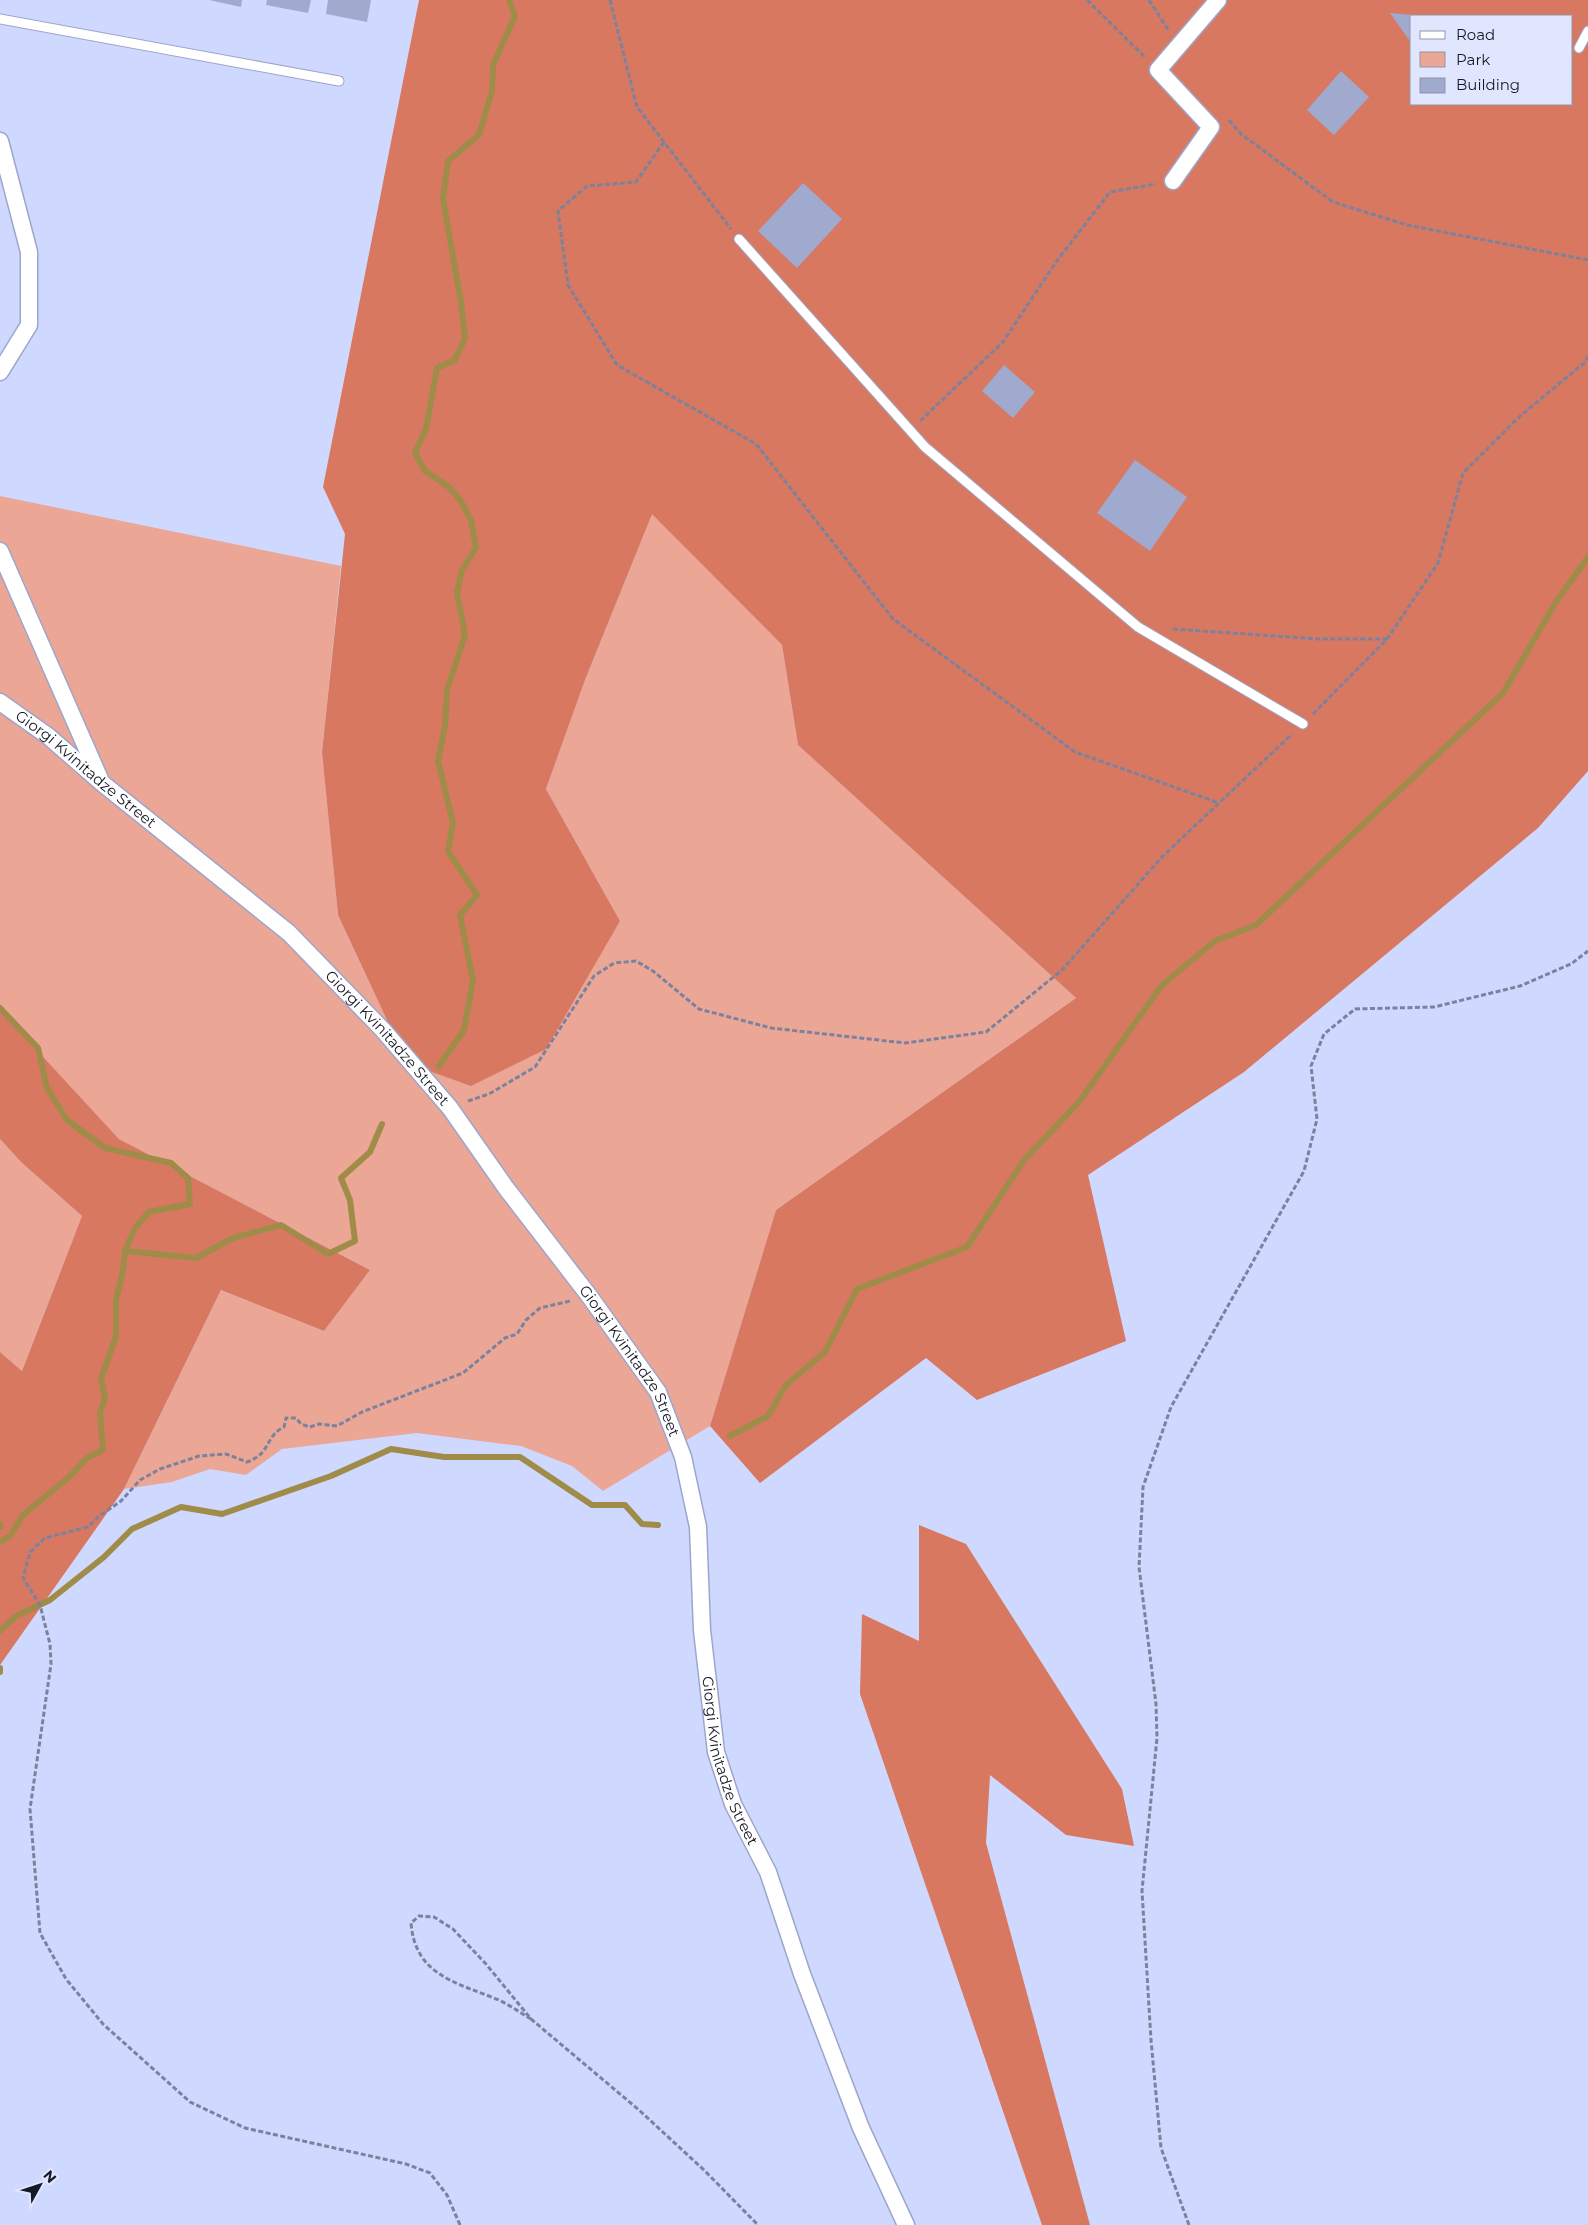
<svg xmlns="http://www.w3.org/2000/svg" width="1588" height="2225" font-family="Montserrat,sans-serif">
<rect width="100%" height="100%" fill="#cfd8ff"/>
<g fill="#eca695">
<path d="M 0,496 L 341,566 L 322,752 L 338,915 L 407,1063 L 620,921 L 546,789 L 585,680 L 652,513 L 782,645 L 798,745 L 1076,998 L 776,1210 L 710,1426 L 603,1491 L 572,1466 L 521,1446 L 417,1433 L 282,1449 L 246,1475 L 210,1469 L 172,1482 L 124,1489 L 221,1290 L 324,1331 L 370,1270 L 119,1139 L 0,1010 Z"/>
<path d="M 0,1139 L 21,1162 L 82,1216 L 22,1371 L 0,1352 Z"/>
</g>
<g fill="#d87861" fill-rule="evenodd">
<path d="M 419,0 L 1588,0 L 1588,771 L 1538,828 L 1244,1072 L 1088,1175 L 1126,1341 L 977,1400 L 926,1358 L 760,1483 L 710,1426 L 776,1210 L 1076,998 L 798,745 L 782,645 L 652,514 L 585,680 L 546,789 L 620,921 L 546,1049 L 471,1086 L 407,1063 L 338,915 L 322,752 L 345,534 L 323,487 ZM 1412,16 L 1572,16 L 1572,104 L 1412,104 Z"/>
<path d="M 0,1010 L 119,1139 L 370,1270 L 324,1331 L 221,1290 L 124,1489 L 0,1665 L 0,1352 L 22,1371 L 82,1216 L 21,1162 L 0,1139 Z"/>
<path d="M 919,1525 L 966,1544 L 1122,1789 L 1134,1846 L 1066,1835 L 990,1775 L 986,1843 L 1090,2225 L 1042,2225 L 860,1694 L 862,1614 L 919,1641 Z"/>
</g>
<g fill="none" stroke-linecap="round" stroke-linejoin="round">
<g stroke="#9f8c49" stroke-width="6">
<path d="M 0,1008 L 38,1048 L 47,1088 L 67,1120 L 105,1148 L 171,1163 L 188,1178 L 190,1204 L 149,1212 L 135,1228 L 125,1251 L 123,1271 L 116,1300 L 116,1336 L 101,1379 L 105,1398 L 100,1413 L 103,1450 L 87,1458 L 69,1477 L 23,1515 L 10,1536 L 0,1542"/>
<path d="M 439,1066 L 464,1030 L 473,980 L 460,915 L 477,895 L 448,851 L 453,823 L 438,761 L 445,726 L 447,690 L 465,635 L 457,593 L 462,570 L 476,548 L 471,520 L 460,500 L 449,487 L 425,471 L 415,453 L 426,429 L 437,368 L 455,360 L 465,338 L 461,302 L 443,199 L 448,161 L 479,135 L 492,91 L 493,65 L 515,16 L 509,0"/>
<path d="M 125,1251 L 196,1258 L 233,1238 L 281,1225 L 328,1254 L 355,1241 L 350,1200 L 341,1178 L 370,1152 L 382,1124"/>
<path d="M 730,1436 L 768,1416 L 786,1385 L 825,1352 L 857,1289 L 967,1247 L 1024,1160 L 1079,1102 L 1162,985 L 1215,941 L 1256,925 L 1503,693 L 1556,602 L 1588,557"/>
<path d="M 0,1524 L 0,1527"/>
<path d="M 0,1631 L 16,1616 L 50,1600 L 104,1557 L 132,1529 L 181,1507 L 222,1514 L 331,1476 L 391,1449 L 444,1457 L 520,1457 L 592,1505 L 625,1505 L 642,1524 L 658,1525"/>
<path d="M 0,1668 L 0,1672"/>
</g>
</g>
<g fill="#a0a9ce">
<path d="M 209,0 L 242,0 L 241,7 Z"/>
<path d="M 267,0 L 311,0 L 308,13 L 266,5 Z"/>
<path d="M 328,0 L 371,0 L 367,22 L 326,14 Z"/>
<path d="M 1390,13 L 1412,15 L 1412,44 Z"/>
<path d="M 1341,71 L 1369,97 L 1334,135 L 1307,110 Z"/>
<path d="M 803,183 L 842,219 L 797,268 L 758,231 Z"/>
<path d="M 1004,365 L 1035,392 L 1013,418 L 982,391 Z"/>
<path d="M 1135,460 L 1187,497 L 1150,551 L 1097,513 Z"/>
</g>
<g fill="none" stroke-linecap="round" stroke-linejoin="round">
<g stroke="#9da6ca" stroke-width="11">
<g id="service">
<path d="M 0,19 L 339,81"/>
<path d="M 1579,48 L 1588,31"/>
<path d="M 739,239 L 925,447 L 1138,627 L 1303,724"/>
</g>
</g>
<g stroke="#9da6ca" stroke-width="19">
<g id="minor">
<path d="M 0,141 L 29,252 L 29,325 L 0,372"/>
<path d="M 1173,181 L 1211,127 L 1158,70 L 1218,0"/>
<path d="M 0,551 L 100,779"/>
<path id="s1" d="M 0,702 L 48,736 L 102,783 L 289,933 L 383,1030 L 450,1108 L 506,1188 L 590,1297 L 658,1392 L 683,1457 L 698,1527 L 702,1630 L 716,1752 L 733,1804 L 768,1872 L 802,1974 L 861,2128 L 906,2225"/>
</g>
</g>
<g stroke="#7b829d" stroke-width="3" stroke-dasharray="5 2.5" stroke-linecap="butt">
<path d="M 610,0 L 637,107 L 731,229"/>
<path d="M 1087,0 L 1145,57"/>
<path d="M 1149,0 L 1169,31"/>
<path d="M 1229,120 L 1241,134 L 1333,202 L 1407,225 L 1588,260"/>
<path d="M 664,142 L 636,182 L 587,186 L 558,211 L 568,285 L 617,365 L 756,444 L 893,619 L 1075,752 L 1219,803"/>
<path d="M 920,421 L 1003,342 L 1056,262 L 1110,192 L 1156,184"/>
<path d="M 1173,629 L 1319,639 L 1387,639"/>
<path d="M 1313,714 L 1387,639 L 1438,563 L 1463,473 L 1519,417 L 1584,363 L 1588,356"/>
<path d="M 468,1101 L 489,1094 L 535,1067 L 594,976 L 614,963 L 636,961 L 653,971 L 699,1009 L 771,1028 L 905,1043 L 986,1032 L 1062,970 L 1163,856 L 1292,734"/>
<path d="M 531,2019 C 519,2012 507,2003 494,1998 C 454,1982 415,1974 411,1923 L 419,1916 L 434,1917 L 453,1929 L 486,1964 L 531,2019 L 639,2110 L 705,2171 L 758,2225"/>
<path d="M 460,2225 L 447,2195 L 430,2173 L 406,2164 L 245,2128 L 190,2102 L 103,2024 L 66,1979 L 40,1933 L 30,1809 L 51,1664 L 50,1644 L 40,1605 L 23,1578 L 30,1552 L 45,1538 L 88,1527 L 98,1517 L 121,1501 L 140,1480 L 160,1469 L 199,1456 L 226,1454 L 247,1462 C 272,1453 264,1437 284,1427 L 286,1418 L 296,1418 L 301,1424 L 310,1427 L 319,1424 L 337,1426 L 362,1412 L 463,1373 L 505,1338 L 517,1334 L 526,1320 L 540,1308 L 570,1301"/>
<path d="M 1189,2225 L 1161,2148 L 1151,2040 L 1142,1891 L 1157,1738 L 1156,1704 L 1139,1567 L 1143,1487 L 1171,1407 L 1304,1171 L 1317,1119 L 1311,1066 L 1324,1034 L 1355,1009 L 1434,1007 L 1520,986 L 1571,964 L 1588,951"/>
</g>
<use href="#service" stroke="#fff" stroke-width="9"/>
<use href="#minor" stroke="#fff" stroke-width="16"/>
</g>
<g text-anchor="middle" stroke-width="4.5" stroke-linejoin="round" paint-order="stroke">
<g font-size="15" fill="#151826" stroke="#e0e6fe">
<text dy="5" stroke="none"><textPath href="#s1" startOffset="109">Giorgi Kvinitadze Street</textPath></text>
<text dy="5" stroke="none"><textPath href="#s1" startOffset="514">Giorgi Kvinitadze Street</textPath></text>
<text dy="5" stroke="none"><textPath href="#s1" startOffset="919">Giorgi Kvinitadze Street</textPath></text>
<text dy="5" stroke="none"><textPath href="#s1" startOffset="1339">Giorgi Kvinitadze Street</textPath></text>
</g>
</g>
<rect x="1410" y="15" width="162" height="90" fill="#e0e6fe" stroke="#8f94a8"/>
<rect x="1420" y="31" width="25" height="8" fill="#ffffff" stroke="#8f94a8"/>
<text x="1456" y="40" font-size="15" fill="#151826">Road</text>
<rect x="1420" y="52" width="25" height="15" fill="#eca695" stroke="#8f94a8"/>
<text x="1456" y="65" font-size="15" fill="#151826">Park</text>
<rect x="1420" y="78" width="25" height="15" fill="#a0a9ce" stroke="#8f94a8"/>
<text x="1456" y="90" font-size="15" fill="#151826">Building</text>
<g transform="translate(40 2185) rotate(50)" stroke="#e0e6fe" stroke-width="4" paint-order="stroke">
<path d="M0-4L9 19L0 12L-9 19Z" fill="#151826"/>
<text y="-8" font-size="14" font-weight="bold" text-anchor="middle" fill="#151826">N</text>
</g>
</svg>
